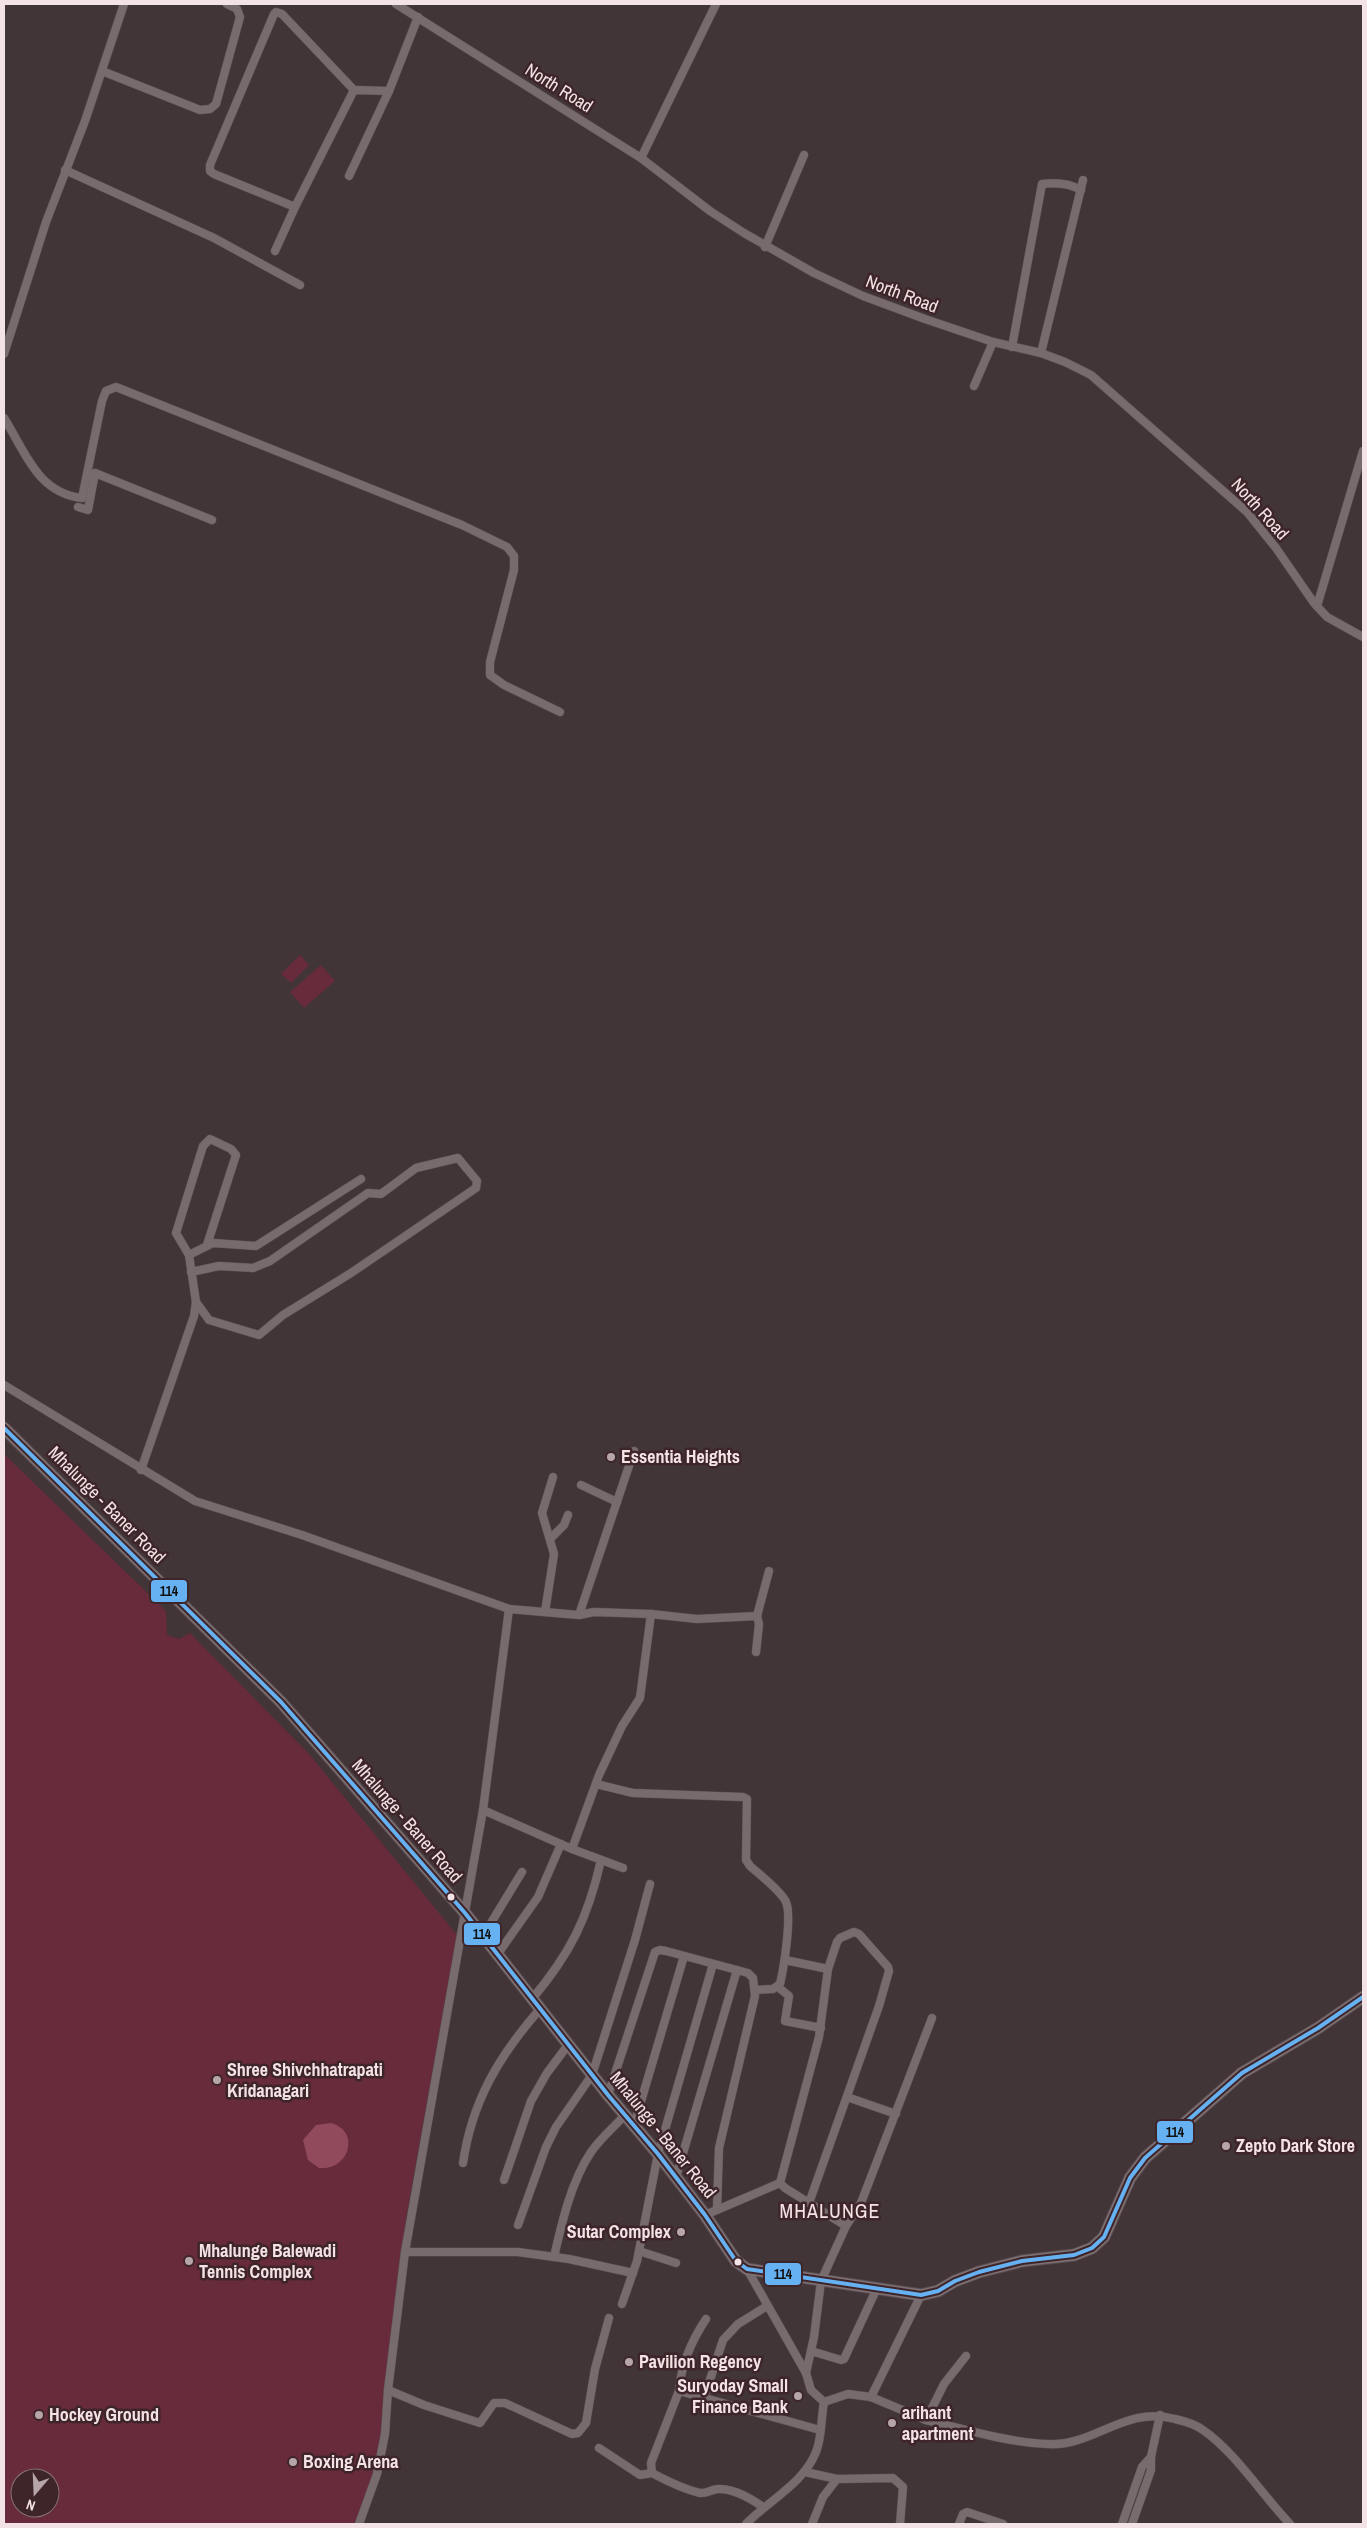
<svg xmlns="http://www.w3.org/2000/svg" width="1367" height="2528" font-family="'Archivo Narrow',sans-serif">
<rect width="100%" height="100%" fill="#423538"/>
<g fill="#682b3b" fill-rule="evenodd">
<path d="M 300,955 L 309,965 L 291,983 L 281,974 Z"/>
<path d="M 321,965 L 335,981 L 304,1008 L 290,992 Z"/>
<path d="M 4,1454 L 166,1611 L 167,1635 L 179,1639 L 190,1633 L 309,1754 L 457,1935 L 405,2224 L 385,2442 L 355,2524 L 4,2524 ZM 20,2478 L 50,2478 L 50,2508 L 20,2508 Z"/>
</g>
<path fill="#914a5b" d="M 331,2123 C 361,2131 349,2171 319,2168 L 308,2160 L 303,2140 L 316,2125 Z"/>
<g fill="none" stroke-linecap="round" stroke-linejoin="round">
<g stroke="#5d5154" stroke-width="9">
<g id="street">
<path d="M 396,4 L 641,158 L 710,211 L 744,233 L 814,273 L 863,296 L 925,319 L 993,342 L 1041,353 L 1065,362 L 1091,375 L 1247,512 L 1276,548 L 1314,603 L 1327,617 L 1363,637"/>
<path d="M 102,71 L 200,110 L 210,109 L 216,104 L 240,17 L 237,9 L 227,4"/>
<path d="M 641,158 L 716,4"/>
<path d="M 65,170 L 214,238 L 300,285"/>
<path d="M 349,176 L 389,91"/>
<path d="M 295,207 L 354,90 L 389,91 L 418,17"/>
<path d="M 765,247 L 804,155"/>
<path d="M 275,251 L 295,207 L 214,174 L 210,171 L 210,165 L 274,14 L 276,12 L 282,14 L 354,90"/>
<path d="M 1012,347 L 1042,184 C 1056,182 1069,183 1081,190"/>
<path d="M 1041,353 L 1083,180"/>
<path d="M 4,354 L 46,222 L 85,121 L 124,4"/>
<path d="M 974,386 L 993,342"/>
<path d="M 4,418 C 25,451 37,493 82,498 L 102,401 L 106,391 L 116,387 L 462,525 L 507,547 L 514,556 L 514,570 L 490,662 L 490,675 L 504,685 L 560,712"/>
<path d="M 78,507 L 88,510 L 95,473 L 212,520"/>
<path d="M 1317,606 L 1363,451"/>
<path d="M 189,1255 L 213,1243 L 256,1246 L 361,1179"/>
<path d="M 191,1272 L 219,1266 L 253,1268 L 270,1261 L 368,1193 L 381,1194 L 416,1168 L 458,1158 L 477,1181 L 476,1188 L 351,1273 L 283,1315 L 259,1335 L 209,1320 L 196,1302"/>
<path d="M 4,1385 L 195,1501 L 302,1535 L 509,1609 L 483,1810 L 405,2252 L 388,2390 L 385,2434 L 377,2474 L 359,2524"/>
<path d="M 141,1470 L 194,1316 L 196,1302 L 189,1255 L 176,1233 L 203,1146 L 210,1139 L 231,1149 L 236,1155 L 207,1245"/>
<path d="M 581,1485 L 617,1502"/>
<path d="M 551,1538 L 564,1525 L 568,1515"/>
<path d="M 509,1609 L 579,1615 L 634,1451"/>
<path d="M 545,1612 L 554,1554 L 542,1513 L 553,1477"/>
<path d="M 651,1614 L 697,1619 L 757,1616 L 759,1624 L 756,1652"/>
<path d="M 757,1616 L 769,1571"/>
<path d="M 596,1784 L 633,1793 L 743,1797 L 747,1799 L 746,1860 L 750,1866 C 759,1874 781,1891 786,1902 C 792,1916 784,1967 780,1984 L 773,1989 L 755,1990"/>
<path d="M 483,1810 L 572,1849 L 599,1775 L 622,1726 L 640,1698 L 651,1614 L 594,1612 L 579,1615"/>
<path d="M 572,1849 L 623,1868"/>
<path d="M 483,1936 L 522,1872"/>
<path d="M 497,1955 L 538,1897 L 561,1844"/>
<path d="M 785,1960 L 828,1969 L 837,1942 L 840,1938 L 854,1932 L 859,1934 L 888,1967 L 889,1971 L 879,2006 L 809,2203"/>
<path d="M 828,1969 L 819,2037 L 780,2183 L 785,2188 L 846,2226"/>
<path d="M 778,1987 L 789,1996 L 785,2021 L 821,2028"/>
<path d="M 532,1999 C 570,1954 588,1918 601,1860"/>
<path d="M 608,2095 L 655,1952 L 660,1950 L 666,1951 L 748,1973 L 753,1978 L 755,1996 L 719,2148 L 717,2208"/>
<path d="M 847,2097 L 896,2114"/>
<path d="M 634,2125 L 684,1956"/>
<path d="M 463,2163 C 472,2101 499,2056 540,2009"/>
<path d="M 676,2177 L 737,1970"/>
<path d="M 504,2180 L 531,2101 L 547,2073 L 568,2045"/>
<path d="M 705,2215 L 780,2183"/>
<path d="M 518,2225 L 546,2147 L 556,2127 L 592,2075 L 635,1940 L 650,1884"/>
<path d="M 639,2251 L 676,2263"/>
<path d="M 405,2252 L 518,2252 L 569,2259 L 633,2273"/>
<path d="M 554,2257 C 562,2222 571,2182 591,2152 C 600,2139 614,2127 625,2115"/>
<path d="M 747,2269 L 806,2373 L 811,2390 L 824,2402"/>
<path d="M 622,2304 L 637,2261 L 658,2154 L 713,1964"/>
<path d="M 811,2351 L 841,2360 L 844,2359 L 877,2288"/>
<path d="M 966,2356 L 944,2384 L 926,2420 C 963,2429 1010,2443 1048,2444 C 1094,2447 1125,2405 1175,2419 C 1184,2421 1195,2424 1203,2430 C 1235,2452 1263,2496 1290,2524"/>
<path d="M 806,2373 L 814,2337 L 821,2281 L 846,2226 L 861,2203 L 932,2018"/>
<path d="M 388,2390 L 424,2405 L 480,2423 L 494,2403 L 505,2403 L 572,2434 L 578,2433 L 586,2423 L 595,2369 L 609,2318"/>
<path d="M 679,2391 C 681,2365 692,2340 706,2319"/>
<path d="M 871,2397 L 926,2420"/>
<path d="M 704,2398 L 723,2340 L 738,2324 L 767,2306"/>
<path d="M 824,2402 L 848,2394 L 871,2397 L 921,2295"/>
<path d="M 599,2448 L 640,2475 L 652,2473"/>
<path d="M 805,2472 L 837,2479 L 893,2478 L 903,2487 L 900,2524"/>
<path d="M 763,2507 C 750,2498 735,2489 719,2489 C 712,2489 706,2494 700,2493 C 683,2489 667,2481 652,2473 L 651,2463 L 679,2391 L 820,2430"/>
<path d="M 746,2524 C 768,2501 804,2483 816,2452 C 822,2438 821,2418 824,2402"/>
<path d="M 812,2524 L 823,2497 L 837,2479"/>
<path d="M 959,2524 L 963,2514 L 967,2512 L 1003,2524"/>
<path d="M 1122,2524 L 1142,2467 L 1151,2457"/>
<path d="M 1132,2524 L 1151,2470 L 1151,2457 L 1160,2415"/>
</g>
</g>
<g stroke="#5d5154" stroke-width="13">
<path id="secondary" d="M 4,1428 L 281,1702 L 465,1913 L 608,2095 L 658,2154 L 705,2215 L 736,2261 L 747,2269 L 921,2295 L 938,2291 L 955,2281 L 979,2272 L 1022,2261 L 1074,2255 L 1092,2248 L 1104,2237 L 1130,2178 L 1145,2158 L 1242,2073 L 1318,2028 L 1363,1997"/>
</g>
<use href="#street" stroke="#776b6e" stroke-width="8"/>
<use href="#secondary" stroke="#7e7073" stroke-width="11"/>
<g stroke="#3e252a" stroke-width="8">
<path id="bus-1" d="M 4,1428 L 281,1702 L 465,1913 L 608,2095 L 658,2154 L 705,2215 L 736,2261 L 747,2269 L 921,2295 L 938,2291 L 955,2281 L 979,2272 L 1022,2261 L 1074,2255 L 1092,2248 L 1104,2237 L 1130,2178 L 1145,2158 L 1242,2073 L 1318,2028 L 1363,1997"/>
</g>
<use href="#bus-1" stroke="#66b1f2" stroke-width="4"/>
</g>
<g fill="#b6a6a9" stroke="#3e252a" stroke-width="2">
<circle cx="611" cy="1457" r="5"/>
<circle cx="217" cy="2080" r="5"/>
<circle cx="1226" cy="2146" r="5"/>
<circle cx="681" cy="2232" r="5"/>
<circle cx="189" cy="2261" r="5"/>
<circle cx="629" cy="2362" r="5"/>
<circle cx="798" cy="2396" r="5"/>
<circle cx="39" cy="2415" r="5"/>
<circle cx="892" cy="2423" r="5"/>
<circle cx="293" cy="2462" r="5"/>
</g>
<g fill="#f4e3e6" stroke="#3e252a" stroke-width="2">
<circle cx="451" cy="1897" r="4.5"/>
<circle cx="738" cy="2262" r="4.5"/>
</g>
<g text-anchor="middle" stroke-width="5" stroke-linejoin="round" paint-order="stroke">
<g font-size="18" fill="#f4e3e6" stroke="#3e252a">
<text transform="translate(559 88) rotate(32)" y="6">North Road</text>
<text transform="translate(902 294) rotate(21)" y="6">North Road</text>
<text transform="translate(1260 509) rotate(48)" y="6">North Road</text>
<text transform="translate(107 1505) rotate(45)" y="6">Mhalunge - Baner Road</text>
<text transform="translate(407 1821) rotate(49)" y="6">Mhalunge - Baner Road</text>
<text transform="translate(663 2135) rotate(51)" y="6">Mhalunge - Baner Road</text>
</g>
<g font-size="18" font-weight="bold" fill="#f4e3e6" stroke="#3e252a" text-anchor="start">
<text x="621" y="1463">Essentia Heights</text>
<text x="227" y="2076">Shree Shivchhatrapati<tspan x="227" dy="21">Kridanagari</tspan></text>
<text x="1236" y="2152">Zepto Dark Store</text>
<text x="671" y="2238" text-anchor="end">Sutar Complex</text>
<text x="199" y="2257">Mhalunge Balewadi<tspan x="199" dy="21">Tennis Complex</tspan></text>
<text x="639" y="2368">Pavilion Regency</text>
<text x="788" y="2392" text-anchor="end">Suryoday Small<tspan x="788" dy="21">Finance Bank</tspan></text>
<text x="902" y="2419">arihant<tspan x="902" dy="21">apartment</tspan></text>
<text x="49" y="2421">Hockey Ground</text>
<text x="303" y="2468">Boxing Arena</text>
</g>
<g font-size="20" letter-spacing="1" fill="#f4e3e6" stroke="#3e252a">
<text x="830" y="2218">MHALUNGE</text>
</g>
</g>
<g stroke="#3e252a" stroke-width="2">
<rect x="150" y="1579" width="38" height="24" rx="5" fill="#66b1f2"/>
<rect x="463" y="1922" width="38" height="24" rx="5" fill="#66b1f2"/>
<rect x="1156" y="2120" width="38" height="24" rx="5" fill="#66b1f2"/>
<rect x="764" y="2262" width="38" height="24" rx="5" fill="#66b1f2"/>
</g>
<g font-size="14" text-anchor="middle" font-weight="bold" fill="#111">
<text x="169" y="1596">114</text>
<text x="482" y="1939">114</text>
<text x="1175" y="2137">114</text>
<text x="783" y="2279">114</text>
</g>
<rect width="1367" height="2528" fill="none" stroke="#f4e3e6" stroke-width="10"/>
<g transform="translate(35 2493) rotate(199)"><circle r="24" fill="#3e252a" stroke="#877175"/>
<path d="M0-4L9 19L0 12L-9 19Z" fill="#b6a6a9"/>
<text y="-8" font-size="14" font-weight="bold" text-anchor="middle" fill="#f4e3e6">N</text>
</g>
</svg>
